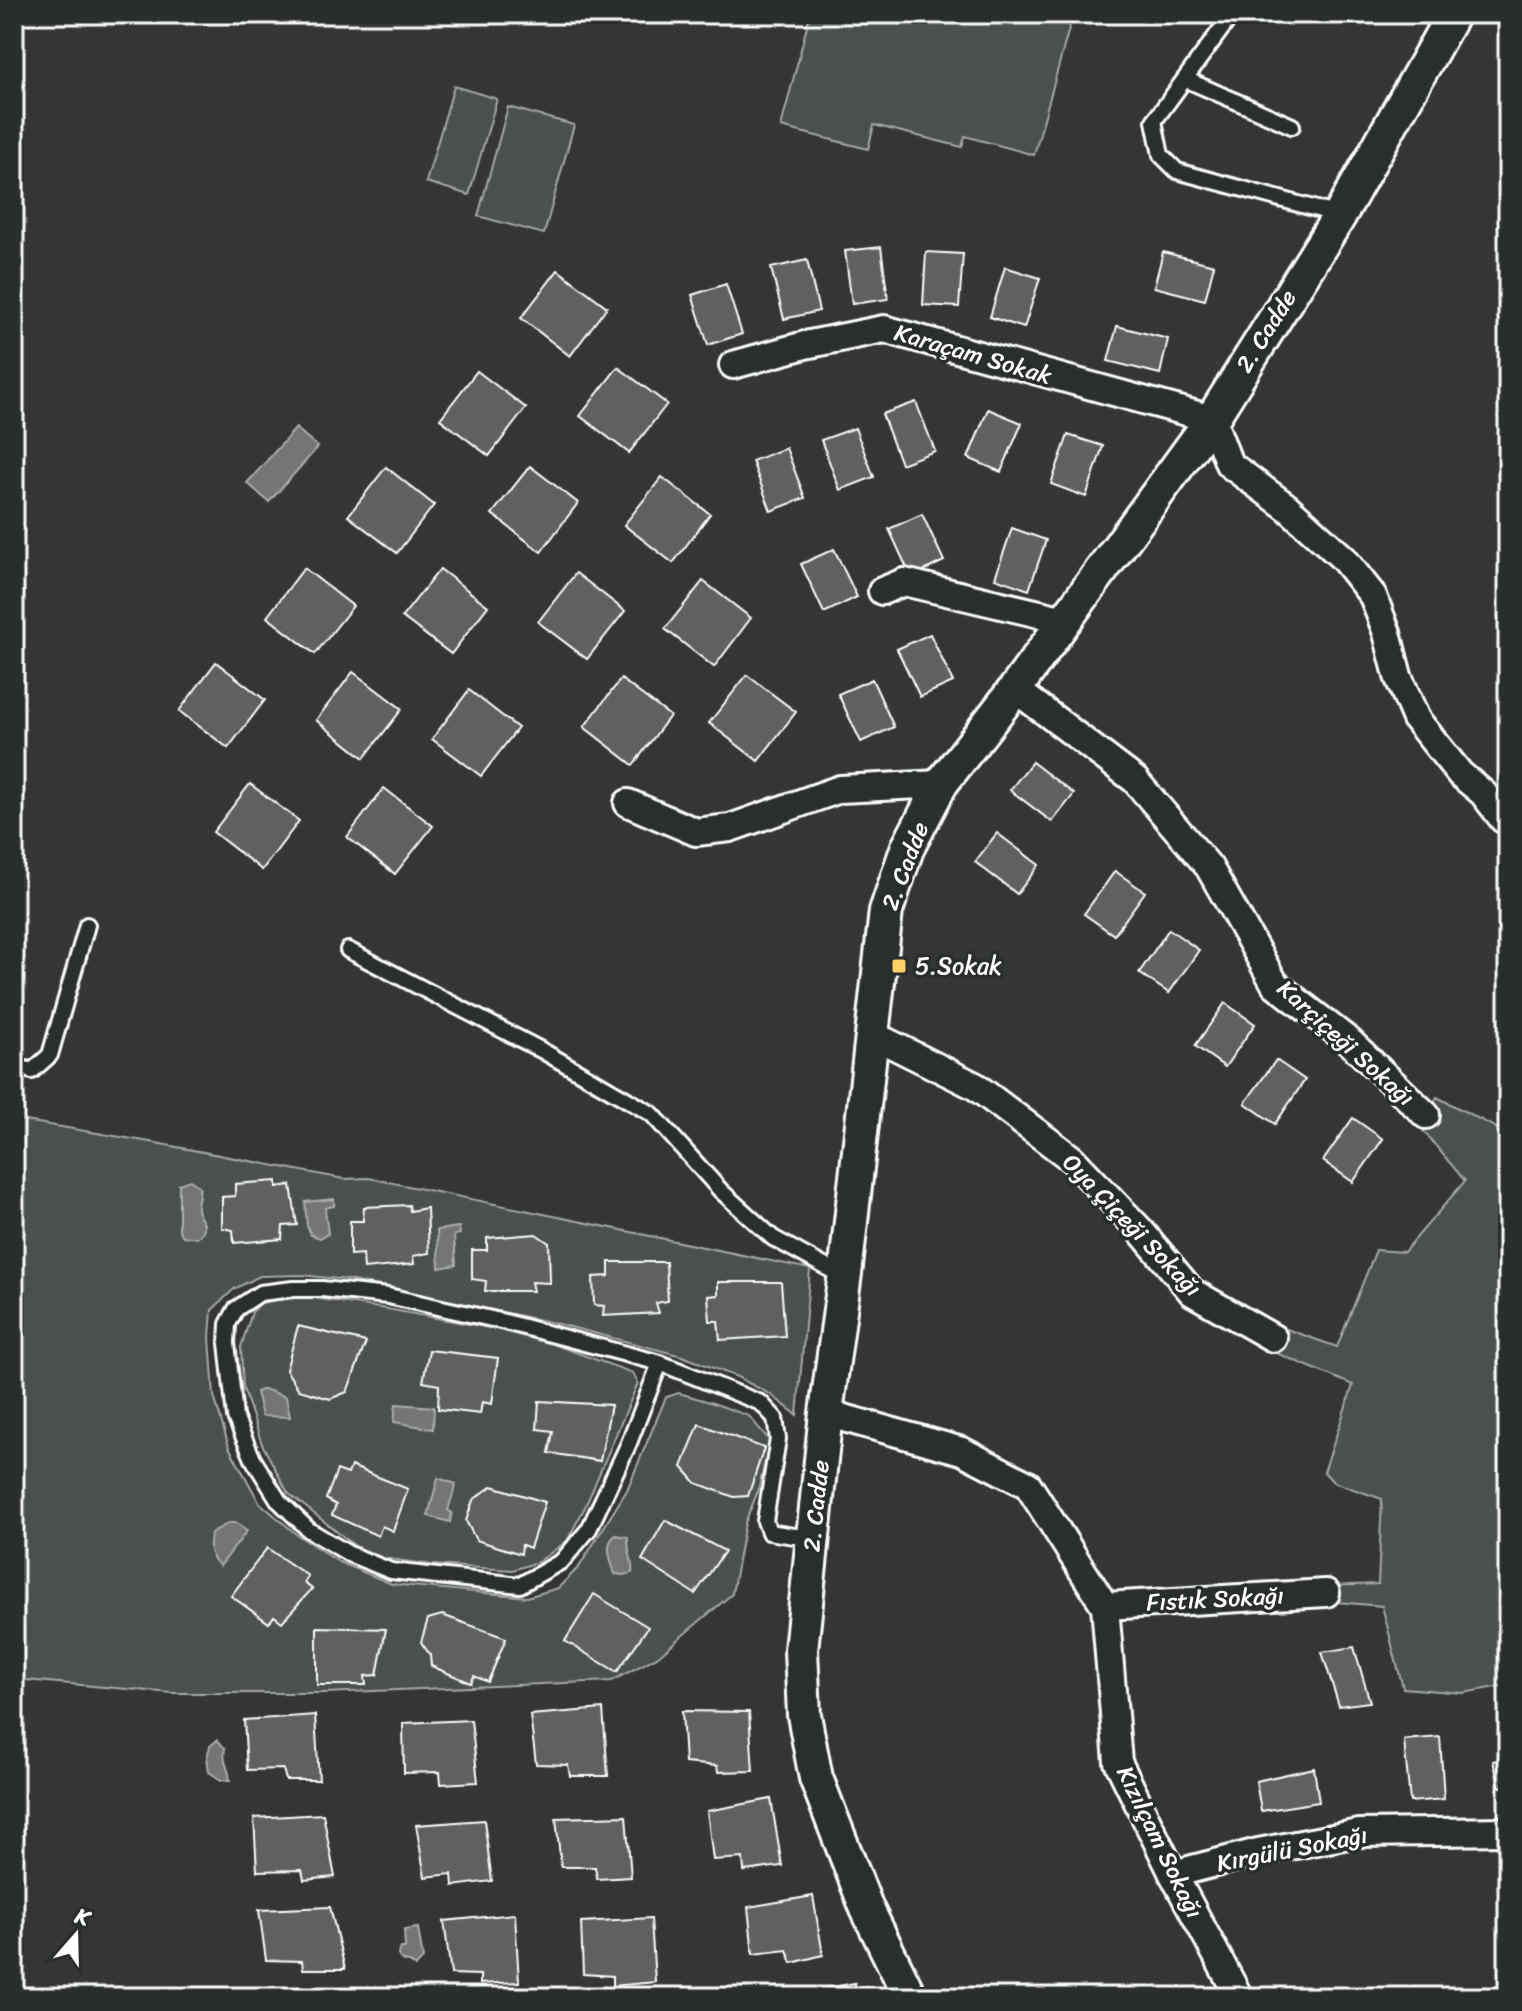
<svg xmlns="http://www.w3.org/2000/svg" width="1522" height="2011" font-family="Sriracha,sans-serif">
<rect width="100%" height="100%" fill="#333536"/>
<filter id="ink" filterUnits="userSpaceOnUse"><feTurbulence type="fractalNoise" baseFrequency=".0125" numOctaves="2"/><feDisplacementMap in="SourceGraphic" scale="16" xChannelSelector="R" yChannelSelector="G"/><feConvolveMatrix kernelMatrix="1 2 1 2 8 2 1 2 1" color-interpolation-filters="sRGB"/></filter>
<g filter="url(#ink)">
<g fill="#4c4f50" stroke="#a6a7a8" stroke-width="2">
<path d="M 810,14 L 1073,14 L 1034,155 L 965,136 L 962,147 L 874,125 L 868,149 L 781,127 Z"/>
<path d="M 454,86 L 497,99 L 469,195 L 426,182 Z"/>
<path d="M 508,107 L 574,125 L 544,234 L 478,216 Z"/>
<path d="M 1437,1097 L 1504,1132 L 1508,1125 L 1508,1685 L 1463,1693 L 1403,1688 L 1382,1606 L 1325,1601 L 1328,1586 L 1378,1584 L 1382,1499 L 1333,1482 L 1324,1472 L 1353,1385 L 1269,1350 L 1278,1326 L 1337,1347 L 1376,1250 L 1404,1252 L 1465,1181 L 1420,1127 Z"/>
<path d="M 14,1119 L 156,1143 L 344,1179 L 369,1178 L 810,1269 L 797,1415 L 770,1394 L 737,1377 L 682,1356 L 555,1323 L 348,1280 L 301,1275 L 260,1276 L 234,1289 L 212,1310 L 210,1337 L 214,1396 L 229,1447 L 259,1502 L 296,1534 L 339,1562 L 392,1584 L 527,1597 L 558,1588 L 579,1567 L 627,1490 L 666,1397 L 679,1393 L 710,1402 L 749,1416 L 770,1441 L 758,1491 L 745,1523 L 732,1594 L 657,1657 L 612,1681 L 325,1693 L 172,1693 L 14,1679 Z"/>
<path d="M 300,1296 L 387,1309 L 528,1335 L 633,1373 L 638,1383 L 586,1505 L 567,1541 L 538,1562 L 513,1570 L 432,1565 L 383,1558 L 355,1546 L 288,1493 L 262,1444 L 243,1388 L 241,1347 L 252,1312 L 261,1303 Z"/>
</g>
<g fill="#737576" stroke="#abacad" stroke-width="2">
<path d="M 296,428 L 318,447 L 269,502 L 247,483 Z"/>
<path d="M 190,1180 L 199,1186 C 201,1195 197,1198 197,1207 C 196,1220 214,1223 197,1238 L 183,1236 L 179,1230 L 179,1184 Z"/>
<path d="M 334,1199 L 334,1206 L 325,1208 L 328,1234 L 320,1238 L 311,1235 L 307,1226 L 305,1202 Z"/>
<path d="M 459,1227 L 460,1234 L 454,1235 L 456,1265 L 439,1268 L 437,1230 Z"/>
<path d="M 261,1390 L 267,1390 L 286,1397 L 290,1417 L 262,1416 L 256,1392 Z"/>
<path d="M 396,1404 L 434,1407 L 433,1429 L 394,1422 Z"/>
<path d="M 438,1478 L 456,1484 L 448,1510 L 452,1513 L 450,1522 L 428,1516 Z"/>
<path d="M 229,1523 L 237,1523 L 247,1531 L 220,1566 C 208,1555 209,1549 211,1533 Z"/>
<path d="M 616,1535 L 628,1537 C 627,1552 634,1561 632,1573 L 624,1575 L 615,1574 C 611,1561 603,1543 616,1535 Z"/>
<path d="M 217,1740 L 225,1748 C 222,1762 229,1767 230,1780 L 221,1780 L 209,1772 L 207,1757 L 210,1746 Z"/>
<path d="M 418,1928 L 423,1959 L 415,1967 L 410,1962 C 404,1962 401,1961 398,1955 L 401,1948 L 405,1948 L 404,1930 Z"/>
</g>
<g fill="#5f6162" stroke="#fff" stroke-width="2">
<path d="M 881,247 L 888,299 L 852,304 L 845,251 Z"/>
<path d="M 926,252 L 963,254 L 959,307 L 923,305 Z"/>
<path d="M 1163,252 L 1214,265 L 1205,300 L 1154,287 Z"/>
<path d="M 807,260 L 819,311 L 784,319 L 771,268 Z"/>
<path d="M 1005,267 L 1040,278 L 1024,328 L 990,317 Z"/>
<path d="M 558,270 L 607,307 L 570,356 L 521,318 Z"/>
<path d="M 726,284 L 742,334 L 708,345 L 692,295 Z"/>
<path d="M 1117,326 L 1168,339 L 1160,374 L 1108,361 Z"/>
<path d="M 618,367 L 667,404 L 629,453 L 580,416 Z"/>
<path d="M 477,371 L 526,408 L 489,456 L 440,419 Z"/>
<path d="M 916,402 L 935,451 L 901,464 L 882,414 Z"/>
<path d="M 988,409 L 1022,423 L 1001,472 L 968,458 Z"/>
<path d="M 855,428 L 874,477 L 840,490 L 821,440 Z"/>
<path d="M 1068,435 L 1103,446 L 1086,497 L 1051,484 Z"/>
<path d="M 786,448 L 805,498 L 771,511 L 752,461 Z"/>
<path d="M 530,466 L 578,503 L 541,552 L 492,514 Z"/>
<path d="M 386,467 L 434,505 L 397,553 L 348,516 Z"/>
<path d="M 662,477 L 710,514 L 673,563 L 624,525 Z"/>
<path d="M 922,514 L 944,561 L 911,577 L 889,529 Z"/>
<path d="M 1012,528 L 1046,540 L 1029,590 L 995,578 Z"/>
<path d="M 834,549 L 857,597 L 824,613 L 801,564 Z"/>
<path d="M 304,568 L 353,606 L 315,654 L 267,617 Z"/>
<path d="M 440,569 L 488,606 L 451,654 L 402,617 Z"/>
<path d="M 576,573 L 625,611 L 587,659 L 538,622 Z"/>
<path d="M 703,581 L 751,618 L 714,667 L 665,629 Z"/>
<path d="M 930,634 L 953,682 L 920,697 L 897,649 Z"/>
<path d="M 216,662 L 265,700 L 228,748 L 179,711 Z"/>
<path d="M 353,672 L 402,709 L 364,758 L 316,720 Z"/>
<path d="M 747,675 L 796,712 L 758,761 L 709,723 Z"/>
<path d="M 621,679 L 670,716 L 633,765 L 584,727 Z"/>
<path d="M 872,679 L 894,727 L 861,742 L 838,694 Z"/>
<path d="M 469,690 L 518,728 L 481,776 L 432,739 Z"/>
<path d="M 1032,762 L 1074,794 L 1052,822 L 1010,790 Z"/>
<path d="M 250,784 L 299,821 L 262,870 L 213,832 Z"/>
<path d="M 384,788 L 433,826 L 395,874 L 347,837 Z"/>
<path d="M 997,833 L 1039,865 L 1017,894 L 975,862 Z"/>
<path d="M 1115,871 L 1145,892 L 1114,935 L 1084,914 Z"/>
<path d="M 1169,929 L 1199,950 L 1169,993 L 1139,973 Z"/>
<path d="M 1225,1003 L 1255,1024 L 1225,1067 L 1195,1046 Z"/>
<path d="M 1276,1060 L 1305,1080 L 1275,1124 L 1245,1103 Z"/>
<path d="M 1353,1118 L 1383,1139 L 1353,1182 L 1323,1161 Z"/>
<path d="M 277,1181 L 277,1187 L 291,1185 L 297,1225 L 283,1226 L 282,1239 L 234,1243 L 233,1230 L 222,1228 L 222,1197 L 235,1196 L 235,1184 Z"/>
<path d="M 409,1205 L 410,1211 L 427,1208 L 429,1253 L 413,1256 L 414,1264 L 364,1269 L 363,1254 L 350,1255 L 350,1221 L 363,1221 L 364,1207 Z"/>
<path d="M 536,1234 L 549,1243 L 550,1283 L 531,1282 L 533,1291 L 485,1291 L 486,1281 L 472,1279 L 472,1250 L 487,1250 L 487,1238 Z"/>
<path d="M 609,1262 L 666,1262 L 668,1301 L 656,1303 L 659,1313 L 603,1316 L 604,1306 L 594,1305 L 593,1277 L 609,1276 Z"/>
<path d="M 718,1282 L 781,1282 L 785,1336 L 720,1340 L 718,1321 L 710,1321 L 708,1296 L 718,1295 Z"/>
<path d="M 298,1326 L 366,1342 L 347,1392 L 330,1399 L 299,1390 L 286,1370 Z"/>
<path d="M 429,1350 L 498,1358 L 492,1404 L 482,1402 L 480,1414 L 438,1409 L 439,1385 L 423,1382 Z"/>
<path d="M 539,1401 L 611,1405 L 600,1461 L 549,1453 L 553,1431 L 537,1429 Z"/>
<path d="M 699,1424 L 764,1448 L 748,1496 L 734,1497 L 696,1483 L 682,1467 Z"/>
<path d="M 351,1466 L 408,1489 L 393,1531 L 382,1526 L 378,1536 L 332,1515 L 336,1505 L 326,1499 L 337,1470 L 348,1474 Z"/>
<path d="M 492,1486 L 545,1502 L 530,1548 L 522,1545 L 521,1554 L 476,1540 L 466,1521 L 473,1500 Z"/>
<path d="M 665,1520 L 725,1551 L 695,1594 L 642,1560 Z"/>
<path d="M 267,1548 L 308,1576 L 304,1583 L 312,1589 L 282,1622 L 274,1616 L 269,1623 L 231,1596 Z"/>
<path d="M 594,1594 L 648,1627 L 617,1672 L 565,1641 Z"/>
<path d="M 442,1615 L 506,1638 L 488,1682 L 474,1676 L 471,1683 L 431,1666 L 430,1655 L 421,1642 L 428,1619 Z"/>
<path d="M 317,1627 L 386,1629 L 377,1675 L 365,1676 L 366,1685 L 317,1685 Z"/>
<path d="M 1354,1647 L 1370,1702 L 1339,1706 L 1322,1652 Z"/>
<path d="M 603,1709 L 608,1776 L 570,1776 L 568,1765 L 536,1764 L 530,1715 Z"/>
<path d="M 682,1711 L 749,1712 L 753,1771 L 718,1772 L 717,1766 L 685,1763 Z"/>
<path d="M 315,1715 L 319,1780 L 286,1780 L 283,1769 L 247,1770 L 244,1720 Z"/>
<path d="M 471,1720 L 478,1782 L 441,1784 L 440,1772 L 404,1773 L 403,1723 Z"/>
<path d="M 1440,1737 L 1444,1799 L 1410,1802 L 1404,1740 Z"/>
<path d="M 1508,1743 L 1508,1786 L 1500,1787 L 1493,1761 L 1501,1759 L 1499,1745 Z"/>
<path d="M 1314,1768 L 1319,1802 L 1261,1811 L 1256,1781 Z"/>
<path d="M 771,1799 L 782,1866 L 744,1871 L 743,1858 L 713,1860 L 707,1811 Z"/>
<path d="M 323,1814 L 335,1877 L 304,1880 L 302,1870 L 257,1871 L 254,1818 Z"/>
<path d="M 626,1816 L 631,1877 L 597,1879 L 595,1867 L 561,1867 L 556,1818 Z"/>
<path d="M 484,1820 L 492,1881 L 453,1886 L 452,1874 L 425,1877 L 416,1825 Z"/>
<path d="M 813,1896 L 823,1955 L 792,1963 L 787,1950 L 753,1954 L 748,1907 Z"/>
<path d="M 330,1907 L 345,1969 L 303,1969 L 302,1961 L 266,1960 L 259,1910 Z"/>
<path d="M 515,1914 L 519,1982 L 480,1984 L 480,1975 L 451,1974 L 444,1921 Z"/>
<path d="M 651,1918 L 655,1982 L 613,1986 L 613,1976 L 583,1974 L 581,1922 Z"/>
<path d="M 855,1983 L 857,1997 L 784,1996 Z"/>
</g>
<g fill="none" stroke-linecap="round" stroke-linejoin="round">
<g stroke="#fff" stroke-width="20">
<g id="service">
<path d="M 1230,14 L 1228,20 L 1154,121 L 1161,155 L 1177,171 L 1339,215"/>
<path d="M 1185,79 L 1292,126"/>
<path d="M 348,950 L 541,1050 L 652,1114 L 721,1191 L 773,1238 L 844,1277"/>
<path d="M 14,1066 L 32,1071 L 50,1055 L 87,925"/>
<path d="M 660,1363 L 629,1443 L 589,1529 L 562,1561 L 520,1585 L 391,1571 L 349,1554 L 309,1530 L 279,1501 L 253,1459 L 235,1417 L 227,1343 L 228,1324 L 236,1309 L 260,1293 L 293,1289 L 322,1289 L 388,1296 L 505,1322 L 660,1363 L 761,1403 L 775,1418 L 778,1439 L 765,1521 L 769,1532 L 794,1536 L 813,1535"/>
</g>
</g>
<g stroke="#fff" stroke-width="32">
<g id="minor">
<path d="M 733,365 L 805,345 L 884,329 L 1212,419 L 1229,464 L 1287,507 L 1343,558 L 1373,596 L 1387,633 L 1398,676 L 1416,719 L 1460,774 L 1483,793 L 1503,819"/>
<path d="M 882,591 L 904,582 L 1065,620"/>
<path d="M 1015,689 L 1135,780 L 1209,867 L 1275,984 L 1350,1042 L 1426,1115"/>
<path d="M 628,803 L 696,832 L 730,828 L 840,789 L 941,784"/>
<path d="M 871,1034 L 975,1086 L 1072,1159 L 1140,1230 L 1192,1292 L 1273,1338"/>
<path d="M 826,1413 L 962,1451 L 1028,1485 L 1105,1606 L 1118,1762 L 1173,1874 L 1239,1997"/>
<path d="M 1105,1606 L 1326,1593"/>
<path d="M 1173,1874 L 1258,1852 L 1359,1833 L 1508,1831"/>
</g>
</g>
<g stroke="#fff" stroke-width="38">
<path id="tertiary" d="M 910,1997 L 867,1909 L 816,1778 L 804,1715 L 801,1650 L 826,1413 L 846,1266 L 886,911 L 907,849 L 941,784 L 1015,689 L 1212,419 L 1340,215 L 1453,14"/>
</g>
<use href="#service" stroke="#2a2d2e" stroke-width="14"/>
<use href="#minor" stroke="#2a2d2e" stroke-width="26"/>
<use href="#tertiary" stroke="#2a2d2e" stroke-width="32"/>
</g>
</g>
<rect fill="#ffd166" stroke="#2a2d2e" stroke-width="3" x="891" y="958" width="16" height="16" rx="4"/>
<g text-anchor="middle" stroke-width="7" stroke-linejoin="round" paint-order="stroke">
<g font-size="24" fill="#fff" stroke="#2a2d2e">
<text transform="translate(1266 331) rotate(-58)" y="8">2. Cadde</text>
<text transform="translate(973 354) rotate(16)" y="8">Karaçam Sokak</text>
<text transform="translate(905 866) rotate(-69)" y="8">2. Cadde</text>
<text transform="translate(1346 1043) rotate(42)" y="8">Karçiçeği Sokağı</text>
<text transform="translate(1132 1225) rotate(46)" y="8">Oya Çiçeği Sokağı</text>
<text transform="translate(816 1506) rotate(-84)" y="8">2. Cadde</text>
<text transform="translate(1215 1599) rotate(-3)" y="8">Fıstık Sokağı</text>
<text transform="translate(1160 1842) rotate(64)" y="8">Kızılçam Sokağı</text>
<text transform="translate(1292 1849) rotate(-11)" y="8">Kırgülü Sokağı</text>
</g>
<g font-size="24" fill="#fff" stroke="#2a2d2e" text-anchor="start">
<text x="915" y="974">5.Sokak</text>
</g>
</g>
<rect width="1522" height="2011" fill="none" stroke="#2a2d2e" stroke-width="48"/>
<rect x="24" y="24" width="1474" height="1963" fill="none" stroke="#fff" stroke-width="3" filter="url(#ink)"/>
<g transform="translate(76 1935) rotate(20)" stroke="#2a2d2e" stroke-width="6" paint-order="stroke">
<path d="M0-6L14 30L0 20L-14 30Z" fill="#ffffff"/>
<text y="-12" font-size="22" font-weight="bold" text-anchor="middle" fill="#ffffff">K</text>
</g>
</svg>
